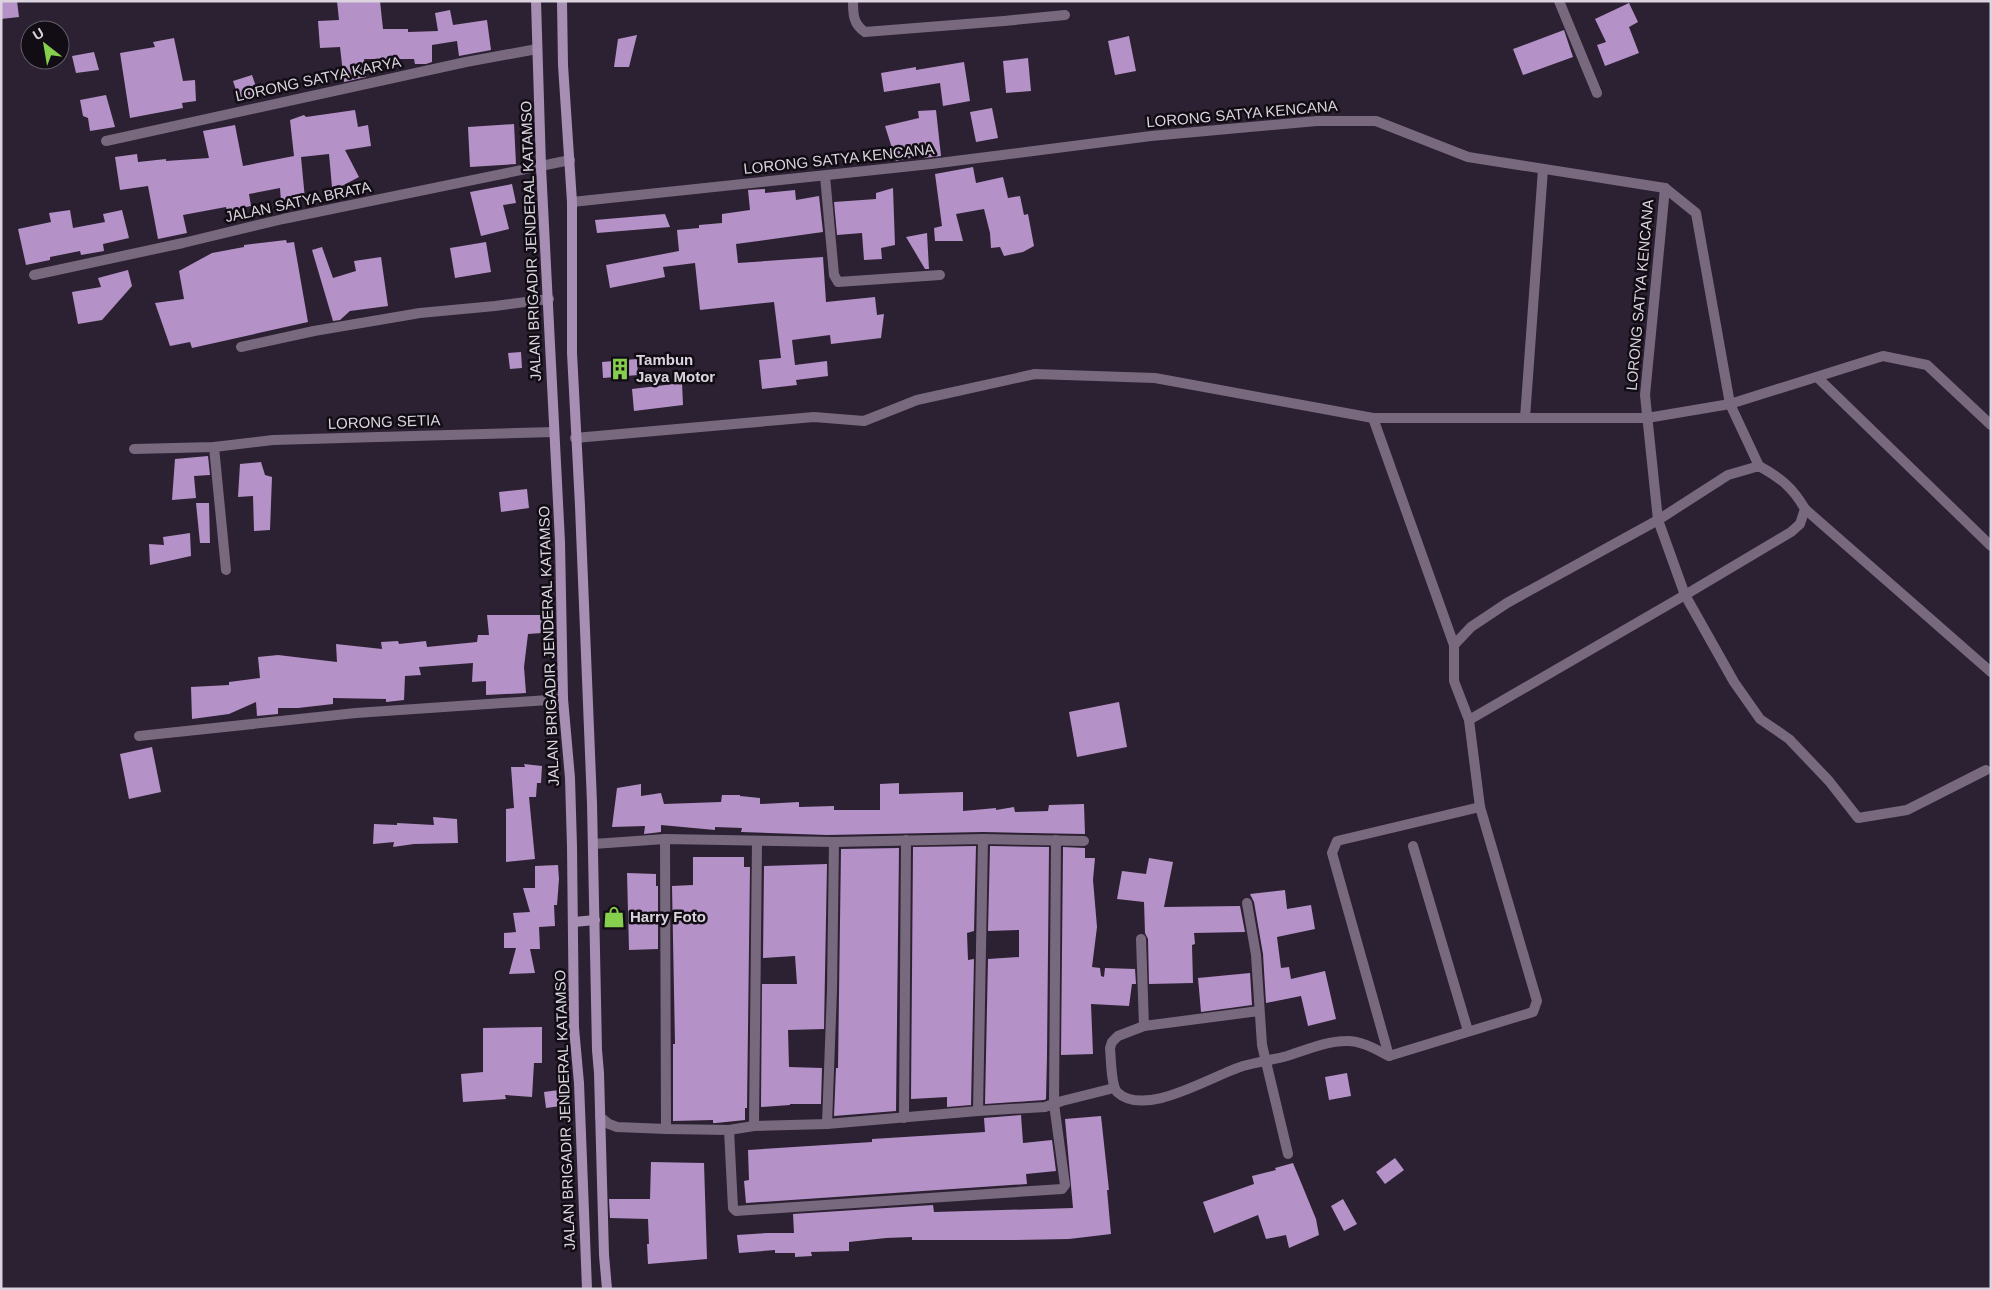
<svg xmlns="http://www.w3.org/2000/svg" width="1992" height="1290" font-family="Helvetica,sans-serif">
<rect width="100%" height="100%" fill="#2c2132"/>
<g fill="#b491c6">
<path d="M 1,1 L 17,1 L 19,17 L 1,19 Z"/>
<path d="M 337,1 L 380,1 L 383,29 L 408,29 L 408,32 L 438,31 L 435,13 L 450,10 L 453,25 L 487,20 L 491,50 L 459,56 L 457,41 L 432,45 L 432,62 L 426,64 L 415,64 L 414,59 L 364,59 L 366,77 L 344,82 L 340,47 L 320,48 L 318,21 L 339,20 Z"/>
<path d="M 1629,3 L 1638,22 L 1629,27 L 1639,53 L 1605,66 L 1597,45 L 1606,42 L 1595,19 Z"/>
<path d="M 1564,30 L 1573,57 L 1523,75 L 1513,49 Z"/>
<path d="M 637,35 L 629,67 L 614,67 L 618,39 Z"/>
<path d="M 1129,36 L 1136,71 L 1115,75 L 1108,41 Z"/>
<path d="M 174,38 L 183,81 L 195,80 L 196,101 L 182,103 L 183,108 L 130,118 L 120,53 L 155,47 L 153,42 Z"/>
<path d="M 94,52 L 99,70 L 76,73 L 72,56 Z"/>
<path d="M 1028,58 L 1031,91 L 1006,93 L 1003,61 Z"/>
<path d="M 964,62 L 970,101 L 943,106 L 940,83 L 884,92 L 881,73 L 916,67 L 916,70 Z"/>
<path d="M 252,75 L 259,95 L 240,102 L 233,81 Z"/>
<path d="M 106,95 L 115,127 L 90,131 L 88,118 L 83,116 L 80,100 Z"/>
<path d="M 992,108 L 998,138 L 976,142 L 970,112 Z"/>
<path d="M 355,110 L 358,127 L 368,125 L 371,146 L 345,150 L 359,177 L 340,187 L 339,185 L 332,187 L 329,154 L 301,157 L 305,199 L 281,202 L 280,188 L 249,194 L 251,206 L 227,211 L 226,207 L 183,215 L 187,233 L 158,239 L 148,186 L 120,190 L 115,157 L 137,154 L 138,162 L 166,159 L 166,161 L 209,158 L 203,131 L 235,125 L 243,166 L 294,156 L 290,120 L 304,115 L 306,117 Z"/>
<path d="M 936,110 L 941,156 L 924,158 L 923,155 L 896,161 L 885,126 L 919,118 L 918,111 Z"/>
<path d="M 514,124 L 516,164 L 470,167 L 468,127 Z"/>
<path d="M 973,167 L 976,183 L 1003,177 L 1008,198 L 1020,196 L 1024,215 L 1028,214 L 1034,246 L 1023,252 L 1004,256 L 1000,247 L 991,248 L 990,233 L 984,209 L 956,214 L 963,241 L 935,241 L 934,228 L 942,226 L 935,174 Z"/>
<path d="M 512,184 L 516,203 L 503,205 L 509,229 L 481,236 L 470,192 Z"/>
<path d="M 893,188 L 895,245 L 881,248 L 882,259 L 864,260 L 862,233 L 837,235 L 834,202 L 876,199 L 876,193 Z"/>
<path d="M 765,189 L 765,193 L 795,190 L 796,200 L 819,196 L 823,232 L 736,244 L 738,263 L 823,257 L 826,302 L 875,297 L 877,315 L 884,314 L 881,338 L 831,344 L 830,335 L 792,340 L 795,365 L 827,361 L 828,376 L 796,380 L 797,385 L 762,389 L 759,360 L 781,358 L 774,302 L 700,310 L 695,263 L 663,267 L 665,277 L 610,288 L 606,265 L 679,251 L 677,230 L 699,228 L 699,225 L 722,223 L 722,214 L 750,210 L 748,190 Z"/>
<path d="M 70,210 L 73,228 L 105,222 L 103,214 L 122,210 L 129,238 L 103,244 L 104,251 L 81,255 L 80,251 L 50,257 L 50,260 L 26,265 L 18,229 L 51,222 L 49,213 Z"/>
<path d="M 665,214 L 670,227 L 597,233 L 595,220 Z"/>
<path d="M 927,233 L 929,269 L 925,269 L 906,237 Z"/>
<path d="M 286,240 L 287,243 L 294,242 L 308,322 L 192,348 L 190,342 L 170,346 L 155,303 L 184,299 L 179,271 L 212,253 L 244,247 L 244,245 Z"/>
<path d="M 486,242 L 491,272 L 455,278 L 450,248 Z"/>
<path d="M 322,247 L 333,278 L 356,271 L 354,261 L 381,257 L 388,306 L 350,311 L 340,320 L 333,321 L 312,250 Z"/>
<path d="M 128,270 L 132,286 L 102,320 L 78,324 L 72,292 L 101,287 L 98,278 Z"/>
<path d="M 521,352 L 522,368 L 510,369 L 508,353 Z"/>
<path d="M 637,359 L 638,375 L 603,378 L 602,362 Z"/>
<path d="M 682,383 L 683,405 L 634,411 L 632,389 Z"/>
<path d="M 208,456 L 210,475 L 194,476 L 196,498 L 172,500 L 175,459 Z"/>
<path d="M 261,462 L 265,475 L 272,477 L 270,530 L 254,531 L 253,496 L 238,497 L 240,464 Z"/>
<path d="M 527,489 L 529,508 L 501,512 L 499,492 Z"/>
<path d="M 196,503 L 209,503 L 210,543 L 200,543 Z"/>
<path d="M 190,533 L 191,556 L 150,565 L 149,544 L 164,545 L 163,537 Z"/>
<path d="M 487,615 L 542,615 L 542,633 L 528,634 L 524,667 L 526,693 L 486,695 L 486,681 L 472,682 L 473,663 L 419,667 L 421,675 L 405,676 L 404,700 L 386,702 L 386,699 L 333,698 L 333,704 L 298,708 L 278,708 L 278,714 L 257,716 L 256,702 L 229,714 L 192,719 L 191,687 L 229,685 L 229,682 L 260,678 L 258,657 L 278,655 L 337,662 L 336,644 L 382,649 L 381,642 L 398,641 L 399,644 L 426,641 L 427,647 L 477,642 L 478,635 L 489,635 Z"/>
<path d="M 1119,702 L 1127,747 L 1077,757 L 1069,712 Z"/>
<path d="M 152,747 L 161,792 L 129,799 L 120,754 Z"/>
<path d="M 524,764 L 542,766 L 541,783 L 537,783 L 536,797 L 529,797 L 535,859 L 506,862 L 506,809 L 514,808 L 511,767 L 525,767 Z"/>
<path d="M 899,783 L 899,794 L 963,792 L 963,811 L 996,808 L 996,810 L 1014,807 L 1015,812 L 1048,811 L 1049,805 L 1084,804 L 1085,834 L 983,832 L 827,835 L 741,832 L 742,828 L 715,827 L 715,830 L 661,825 L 661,832 L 644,834 L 645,826 L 612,827 L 617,788 L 641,784 L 641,796 L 661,793 L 664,804 L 721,802 L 722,795 L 740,795 L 740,796 L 760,798 L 760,804 L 799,802 L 799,807 L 834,806 L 834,810 L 880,810 L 880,784 Z"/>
<path d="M 433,817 L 457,819 L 458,843 L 414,844 L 393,847 L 394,842 L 373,844 L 374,824 L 397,825 L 397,823 L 434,825 Z"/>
<path d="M 976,846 L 974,931 L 967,933 L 968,960 L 974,959 L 971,1105 L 947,1107 L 947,1097 L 911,1099 L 913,847 Z"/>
<path d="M 990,846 L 1049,847 L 1047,1056 L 1046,1099 L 1044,1100 L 985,1104 L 988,959 L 1019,957 L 1019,930 L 988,931 Z"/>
<path d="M 1063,847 L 1085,848 L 1085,858 L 1095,858 L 1093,880 L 1097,927 L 1092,967 L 1100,968 L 1101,976 L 1104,977 L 1105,968 L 1135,969 L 1136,984 L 1132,984 L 1129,1006 L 1091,1004 L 1093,1054 L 1061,1055 Z"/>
<path d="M 899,848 L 896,1111 L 834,1116 L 836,1068 L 838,1068 L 841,849 Z"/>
<path d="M 693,857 L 744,857 L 744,867 L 750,867 L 747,1108 L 745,1108 L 745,1120 L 716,1123 L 713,1123 L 713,1120 L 673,1121 L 673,1044 L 675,1044 L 672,886 L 693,885 Z"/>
<path d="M 1149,858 L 1173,862 L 1164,907 L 1240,906 L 1245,932 L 1194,933 L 1195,944 L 1192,945 L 1193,983 L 1149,984 L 1148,939 L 1145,933 L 1144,902 L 1117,899 L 1122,871 L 1146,874 Z"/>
<path d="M 827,864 L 824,1029 L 788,1030 L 789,1067 L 822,1068 L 821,1104 L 790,1104 L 790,1105 L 761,1107 L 762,984 L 797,984 L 795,956 L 763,958 L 764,866 Z"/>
<path d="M 558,865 L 559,879 L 557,905 L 554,905 L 555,926 L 539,927 L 540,949 L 530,949 L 535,973 L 509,974 L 516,948 L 504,948 L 504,933 L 516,932 L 513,913 L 530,912 L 523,888 L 535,888 L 535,866 Z"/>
<path d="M 627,873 L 656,874 L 656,886 L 658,886 L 658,949 L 629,950 Z"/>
<path d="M 1285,890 L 1287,909 L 1311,905 L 1315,929 L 1277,937 L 1281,968 L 1289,967 L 1291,979 L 1325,971 L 1336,1019 L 1308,1026 L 1301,996 L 1266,1003 L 1263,954 L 1254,902 L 1250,894 Z"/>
<path d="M 1250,973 L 1252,1005 L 1201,1012 L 1198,978 Z"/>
<path d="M 542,1027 L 542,1063 L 534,1063 L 532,1097 L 505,1095 L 506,1099 L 463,1102 L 461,1074 L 483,1072 L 483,1028 Z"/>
<path d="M 1347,1073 L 1351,1096 L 1329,1100 L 1325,1077 Z"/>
<path d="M 566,1089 L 568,1105 L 546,1108 L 544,1092 Z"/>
<path d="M 1021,1115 L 1023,1143 L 1052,1140 L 1056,1171 L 1026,1174 L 1027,1184 L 746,1203 L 744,1181 L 749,1180 L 748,1150 L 872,1142 L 872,1139 L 985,1132 L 984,1118 Z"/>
<path d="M 1101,1116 L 1109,1190 L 1107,1190 L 1111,1234 L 1069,1239 L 1014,1240 L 912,1240 L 912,1237 L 886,1238 L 849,1242 L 849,1251 L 811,1252 L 812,1256 L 795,1257 L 795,1253 L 775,1253 L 775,1250 L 739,1253 L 737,1235 L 767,1233 L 794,1233 L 793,1214 L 933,1205 L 934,1212 L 1073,1208 L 1065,1119 Z"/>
<path d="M 1395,1158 L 1404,1170 L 1385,1184 L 1376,1172 Z"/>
<path d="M 651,1162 L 704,1163 L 707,1259 L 648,1264 L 647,1244 L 649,1244 L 648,1219 L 610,1218 L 609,1199 L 650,1199 Z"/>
<path d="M 1293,1163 L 1316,1219 L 1319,1235 L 1289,1248 L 1286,1235 L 1266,1239 L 1258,1215 L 1214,1233 L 1203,1202 L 1254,1184 L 1252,1176 L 1276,1170 L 1275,1168 Z"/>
<path d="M 1343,1199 L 1357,1224 L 1344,1231 L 1331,1206 Z"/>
</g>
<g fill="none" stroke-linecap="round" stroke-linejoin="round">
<g stroke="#78697f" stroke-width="10">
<path d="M 853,1 C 853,14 853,24 865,32 L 1004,21 L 1065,15"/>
<path d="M 1559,1 L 1597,93"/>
<path d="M 106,141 L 466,62 L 537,49"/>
<path d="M 825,176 L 834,275 L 838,282 L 940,275"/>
<path d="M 1665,188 L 1645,395 L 1658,520 L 1685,595 L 1734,682 L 1760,719 L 1789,739 L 1829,781 L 1858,818 L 1907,810 L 1986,770"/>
<path d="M 572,202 L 931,164 L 1151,136 L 1317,121 L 1376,121 L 1468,157 L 1665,188 L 1696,213 L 1730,404 L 1759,466"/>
<path d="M 34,275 L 183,243 L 283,219 L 570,160"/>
<path d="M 241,347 L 314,331 L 420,313 L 495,306 L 549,299"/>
<path d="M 1818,378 L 1991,546"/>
<path d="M 1373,418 L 1454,645"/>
<path d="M 1525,418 L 1543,169"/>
<path d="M 575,438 L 814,417 L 864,421 L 917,400 L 1035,374 L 1155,378 L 1373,418 L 1647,418 L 1730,404 L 1883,356 L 1927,365 L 1991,425"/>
<path d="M 214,447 L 226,570"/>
<path d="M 134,449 L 214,447 L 273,440 L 554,432"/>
<path d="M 1805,509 L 1991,672"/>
<path d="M 139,736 L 356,713 L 563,699"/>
<path d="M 665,839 L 666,1129"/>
<path d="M 593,844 L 665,839 L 834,842 L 983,839 L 1084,841"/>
<path d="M 1413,846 L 1468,1031"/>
<path d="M 1247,903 L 1256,955 L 1262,1045 L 1288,1154"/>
<path d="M 1141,939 L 1144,1026"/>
<path d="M 1259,1011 L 1144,1026 L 1118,1036 L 1112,1042 L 1110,1048 C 1111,1058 1111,1085 1117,1092 C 1145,1119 1213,1075 1243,1066 C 1257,1062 1272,1060 1287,1056 C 1306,1050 1327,1041 1346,1041 C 1360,1040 1377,1050 1389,1056 L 1533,1012 L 1537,1001 L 1480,807 L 1469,720 L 1454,681 L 1454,645 L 1471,627 L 1507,603 L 1658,520 L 1728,475 L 1759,466 C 1781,478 1793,488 1805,509 L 1800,524 L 1791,532 L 1685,595 L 1469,720"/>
<path d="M 1389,1056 L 1332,853 L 1337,841 L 1480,807"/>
<path d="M 978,1111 L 983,839"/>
<path d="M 600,1117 L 609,1124 L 617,1127 L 666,1129 L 729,1130 L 754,1126 L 827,1124 L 978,1111 L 1045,1107 L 1062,1101 L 1114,1088"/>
<path d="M 904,1118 L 906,840"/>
<path d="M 827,1124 L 832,990 L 834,842"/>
<path d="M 754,1126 L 757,841"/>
<path d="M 729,1130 L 733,1208 L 736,1211 L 1062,1189 L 1065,1185 L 1054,1104 L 1056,840"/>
</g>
<g stroke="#a68fb3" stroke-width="10">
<path d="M 536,1 L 541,167 L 560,542 L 563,699 L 570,778 L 572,847 L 574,1028 L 579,1083 L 587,1289"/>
<path d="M 562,1 L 563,65 L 572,202 L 572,353 L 580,506 L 592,803 L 597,1050 L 599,1073 L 604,1255 L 607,1289"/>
<path d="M 574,922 L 595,920"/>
</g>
</g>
<defs>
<g id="building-bare" transform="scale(1.725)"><path d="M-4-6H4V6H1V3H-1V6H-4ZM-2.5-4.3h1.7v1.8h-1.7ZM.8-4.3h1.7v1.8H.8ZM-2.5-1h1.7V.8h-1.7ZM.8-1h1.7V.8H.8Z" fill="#86cf4c" stroke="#120d15" stroke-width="2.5" paint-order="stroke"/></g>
<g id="shop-bare" transform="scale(1.725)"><path d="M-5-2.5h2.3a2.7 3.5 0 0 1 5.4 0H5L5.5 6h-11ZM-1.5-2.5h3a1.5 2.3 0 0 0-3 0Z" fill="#86cf4c" stroke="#120d15" stroke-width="2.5" paint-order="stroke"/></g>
</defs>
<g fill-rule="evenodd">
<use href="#building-bare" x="620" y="369"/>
<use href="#shop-bare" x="614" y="917"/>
</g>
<g text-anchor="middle" stroke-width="5" stroke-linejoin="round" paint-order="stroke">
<g font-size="15" fill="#dbd4df" stroke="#120d15">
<text transform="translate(318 79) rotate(-12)" y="5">LORONG SATYA KARYA</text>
<text transform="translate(1242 114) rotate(-5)" y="5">LORONG SATYA KENCANA</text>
<text transform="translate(839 159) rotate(-6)" y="5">LORONG SATYA KENCANA</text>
<text transform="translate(298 202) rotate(-12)" y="5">JALAN SATYA BRATA</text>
<text transform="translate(531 241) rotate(-92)" y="5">JALAN BRIGADIR JENDERAL KATAMSO</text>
<text transform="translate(1640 295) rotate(-85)" y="5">LORONG SATYA KENCANA</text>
<text transform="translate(384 422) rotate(-2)" y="5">LORONG SETIA</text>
<text transform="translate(549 646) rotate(-92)" y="5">JALAN BRIGADIR JENDERAL KATAMSO</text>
<text transform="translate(565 1110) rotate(-92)" y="5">JALAN BRIGADIR JENDERAL KATAMSO</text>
</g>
<g font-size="15" font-weight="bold" fill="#dbd4df" stroke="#120d15" text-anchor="start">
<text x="636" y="365">Tambun<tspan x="636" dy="17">Jaya Motor</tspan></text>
<text x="630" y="922">Harry Foto</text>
</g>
</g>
<rect width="1992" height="1290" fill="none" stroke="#dbd4df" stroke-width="5"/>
<g transform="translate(45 45) rotate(329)"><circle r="24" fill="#120d15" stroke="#625d66"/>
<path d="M0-4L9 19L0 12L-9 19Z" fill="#86cf4c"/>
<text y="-8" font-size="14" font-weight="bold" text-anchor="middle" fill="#dbd4df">U</text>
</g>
</svg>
